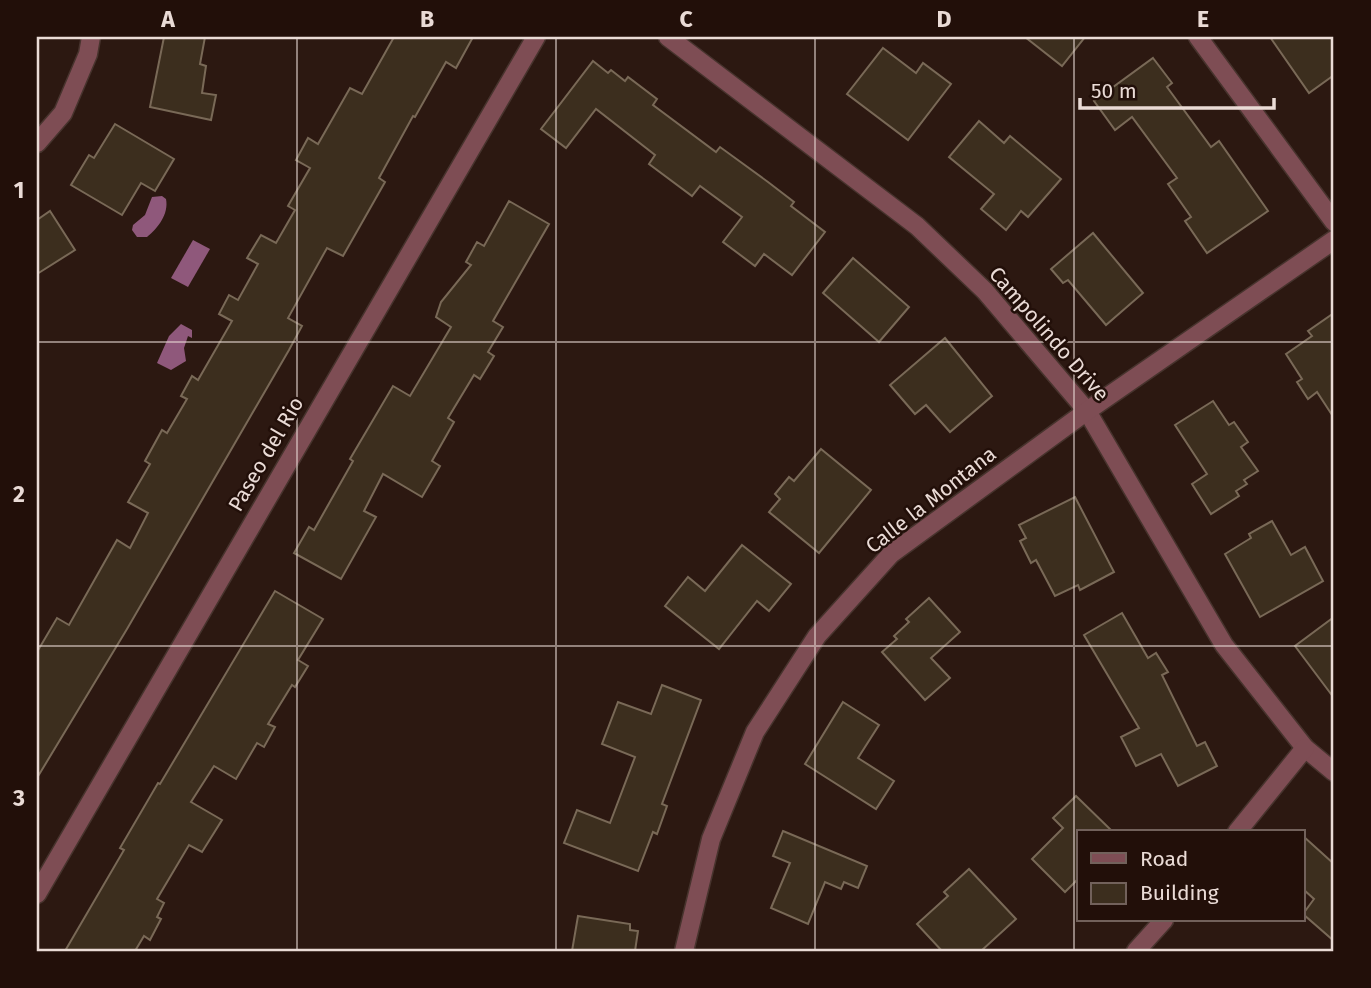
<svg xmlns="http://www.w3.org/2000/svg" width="1371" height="988" font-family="'Fira Sans',sans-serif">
<rect width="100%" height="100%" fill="#2c1811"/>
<g fill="#8f587b">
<path d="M 162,196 L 166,199 C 169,214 158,228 147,237 L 137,237 L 132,230 L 133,225 L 145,215 L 152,197 Z"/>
<path d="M 193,240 L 210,249 L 188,287 L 171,278 Z"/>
<path d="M 181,324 L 192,330 L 192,338 L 188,336 L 184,348 L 186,361 L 171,370 L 157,363 L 169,336 Z"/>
</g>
<g fill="#3c2e1e" stroke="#796957" stroke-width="2">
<path d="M 164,37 L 205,37 L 200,64 L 206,66 L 202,93 L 216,95 L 211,120 L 150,107 Z"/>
<path d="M 394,37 L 473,37 L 456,68 L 446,62 L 415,117 L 413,116 L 379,178 L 385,182 L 343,256 L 327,248 L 288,318 L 302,326 L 289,350 L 127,629 L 37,778 L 37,652 L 57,618 L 69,625 L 117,540 L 130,548 L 148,513 L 128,502 L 150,464 L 145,461 L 162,430 L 167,433 L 187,399 L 181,396 L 192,376 L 198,380 L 232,321 L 219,314 L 229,295 L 238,300 L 258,264 L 247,258 L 261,235 L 276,243 L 295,210 L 288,206 L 310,168 L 296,160 L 308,138 L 318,144 L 350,88 L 362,94 Z"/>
<path d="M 1025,37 L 1085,37 L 1062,66 Z"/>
<path d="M 1270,37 L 1334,37 L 1334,75 L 1309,93 Z"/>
<path d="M 883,48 L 916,73 L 923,63 L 951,84 L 908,140 L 847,94 Z"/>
<path d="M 1153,58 L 1172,83 L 1167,87 L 1211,147 L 1219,141 L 1268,211 L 1207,253 L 1185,221 L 1191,217 L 1168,184 L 1177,178 L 1132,117 L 1115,130 L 1094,101 Z"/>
<path d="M 593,61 L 608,73 L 611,70 L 625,81 L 628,77 L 657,99 L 653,105 L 716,152 L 720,147 L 768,182 L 794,202 L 791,206 L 825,232 L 792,275 L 764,254 L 755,266 L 723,242 L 742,217 L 700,186 L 692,196 L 649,164 L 655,155 L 596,109 L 566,148 L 541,129 Z"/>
<path d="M 979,121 L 1004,143 L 1010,136 L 1061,179 L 1028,217 L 1021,211 L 1006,230 L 981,209 L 994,194 L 949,157 Z"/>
<path d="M 115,124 L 174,159 L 155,191 L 141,183 L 122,215 L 71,185 L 89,155 L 94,158 Z"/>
<path d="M 509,201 L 549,224 L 493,321 L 503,327 L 488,352 L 494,356 L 480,379 L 474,375 L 448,418 L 454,422 L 432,461 L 440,466 L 422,497 L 383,474 L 364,511 L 376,517 L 341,579 L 294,553 L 309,527 L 314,530 L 353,461 L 350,459 L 393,386 L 410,396 L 451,327 L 436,317 L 441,302 L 471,265 L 466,262 L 477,242 L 484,246 Z"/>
<path d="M 50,211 L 75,250 L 37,274 L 37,220 Z"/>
<path d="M 1093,233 L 1143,293 L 1106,325 L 1068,280 L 1063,283 L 1051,269 Z"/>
<path d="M 853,258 L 909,307 L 879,342 L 823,293 Z"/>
<path d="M 1334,313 L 1334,418 L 1317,392 L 1308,399 L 1297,382 L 1302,379 L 1286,354 L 1312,336 L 1308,331 Z"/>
<path d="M 945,338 L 992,396 L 950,432 L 926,405 L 915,414 L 890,385 Z"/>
<path d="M 1213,401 L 1229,425 L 1234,422 L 1248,442 L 1241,447 L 1258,471 L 1244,480 L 1247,484 L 1236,491 L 1239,496 L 1211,514 L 1192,484 L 1207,474 L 1175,425 Z"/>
<path d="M 821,449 L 871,490 L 819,553 L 769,512 L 780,499 L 775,494 L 789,477 L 794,481 Z"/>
<path d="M 1075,497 L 1114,572 L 1080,590 L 1078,585 L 1055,596 L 1036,560 L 1031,563 L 1020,541 L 1026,538 L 1019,525 Z"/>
<path d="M 1272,521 L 1291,555 L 1305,547 L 1323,581 L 1260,617 L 1225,554 L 1251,538 L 1249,534 Z"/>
<path d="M 742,545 L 791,584 L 769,611 L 757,601 L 719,649 L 665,606 L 688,577 L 705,591 Z"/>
<path d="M 275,591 L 323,619 L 298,660 L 308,666 L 295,687 L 292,685 L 268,724 L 275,727 L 264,747 L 257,743 L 236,779 L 214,766 L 191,802 L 222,820 L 202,852 L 189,845 L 157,899 L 164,903 L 157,917 L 161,919 L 150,940 L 144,936 L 135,951 L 65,951 L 124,850 L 120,848 L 158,783 L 160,784 Z"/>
<path d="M 929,598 L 960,632 L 931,658 L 950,678 L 925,700 L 882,652 L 897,639 L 894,636 L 909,622 L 906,619 Z"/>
<path d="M 1122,613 L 1148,658 L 1156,653 L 1168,672 L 1162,675 L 1197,746 L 1205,742 L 1217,766 L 1178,786 L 1161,754 L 1136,766 L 1121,737 L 1139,728 L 1084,635 Z"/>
<path d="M 1334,617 L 1334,698 L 1295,646 Z"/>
<path d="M 662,685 L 701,700 L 662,804 L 667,806 L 657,834 L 653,832 L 638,871 L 564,843 L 577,810 L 610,823 L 635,757 L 602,744 L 618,702 L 651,714 Z"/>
<path d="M 843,702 L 879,725 L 858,758 L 894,781 L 876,809 L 805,764 Z"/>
<path d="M 1076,796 L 1113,832 L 1079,832 L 1079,878 L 1065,892 L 1032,859 L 1063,828 L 1053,818 Z"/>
<path d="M 783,831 L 867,866 L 858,888 L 844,882 L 841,889 L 825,882 L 808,924 L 771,908 L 790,863 L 773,856 Z"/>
<path d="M 1303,836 L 1334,864 L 1334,941 L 1303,914 L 1314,899 L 1303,889 Z"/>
<path d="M 969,869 L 1016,919 L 981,951 L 942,951 L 917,924 L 948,896 L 944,892 Z"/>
<path d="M 578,916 L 630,924 L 630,930 L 638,931 L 635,951 L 572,951 Z"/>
</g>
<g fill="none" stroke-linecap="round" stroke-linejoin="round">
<g stroke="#47332d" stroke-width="21">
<g id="street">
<path d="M 668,37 L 917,226 L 985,291 L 1087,411 L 1224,645 L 1305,748 L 1334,772"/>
<path d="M 1198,37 L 1334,222"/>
<path d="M 37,143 L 63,113 L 88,54 L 91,37"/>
<path d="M 1237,832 L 1305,748"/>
<path d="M 37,894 L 536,37"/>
<path d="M 684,951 L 711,839 L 755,732 L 817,636 L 891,554 L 1087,411 L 1334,240"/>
<path d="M 1136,951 L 1164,920"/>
</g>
</g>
<use href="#street" stroke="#7e4d54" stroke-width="18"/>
</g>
<path fill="none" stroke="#eadbd6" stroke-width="2" stroke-opacity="0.55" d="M 297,37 L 297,951M 556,37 L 556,951M 815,37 L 815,951M 1074,37 L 1074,951M 37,342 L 1334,342M 37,646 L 1334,646"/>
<g text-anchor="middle" stroke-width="5" stroke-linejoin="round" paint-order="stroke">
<g font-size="21" fill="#eadbd6" stroke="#220f09">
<text transform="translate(1049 334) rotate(49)" y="7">Campolindo Drive</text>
<text transform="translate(266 454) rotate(-60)" y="7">Paseo del Rio</text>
<text transform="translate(931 500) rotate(-38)" y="7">Calle la Montana</text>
</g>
</g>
<rect width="1371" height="988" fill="none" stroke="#220f09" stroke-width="77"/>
<rect x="1077" y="830" width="228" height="91" fill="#220f09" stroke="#72615b" stroke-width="2"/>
<rect x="1091" y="853" width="35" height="10" fill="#7e4d54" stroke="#72615b" stroke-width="2"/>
<text x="1140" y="866" font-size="21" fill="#eadbd6">Road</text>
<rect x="1091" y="883" width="35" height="21" fill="#3c2e1e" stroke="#72615b" stroke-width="2"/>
<text x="1140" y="900" font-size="21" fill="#eadbd6">Building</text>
<path d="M1080 98v10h194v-10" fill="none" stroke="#eadbd6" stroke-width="3.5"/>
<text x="1091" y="98" font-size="21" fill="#eadbd6" stroke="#220f09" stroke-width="5" paint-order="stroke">50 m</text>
<rect x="38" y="38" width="1294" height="912" fill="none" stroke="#eadbd6" stroke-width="2.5"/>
<g font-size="23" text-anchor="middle" font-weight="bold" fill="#eadbd6">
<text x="168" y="27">A</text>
<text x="427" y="27">B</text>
<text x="686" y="27">C</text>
<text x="944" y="27">D</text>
<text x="1203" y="27">E</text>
<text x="19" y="198">1</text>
<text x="19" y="502">2</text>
<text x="19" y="806">3</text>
</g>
</svg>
